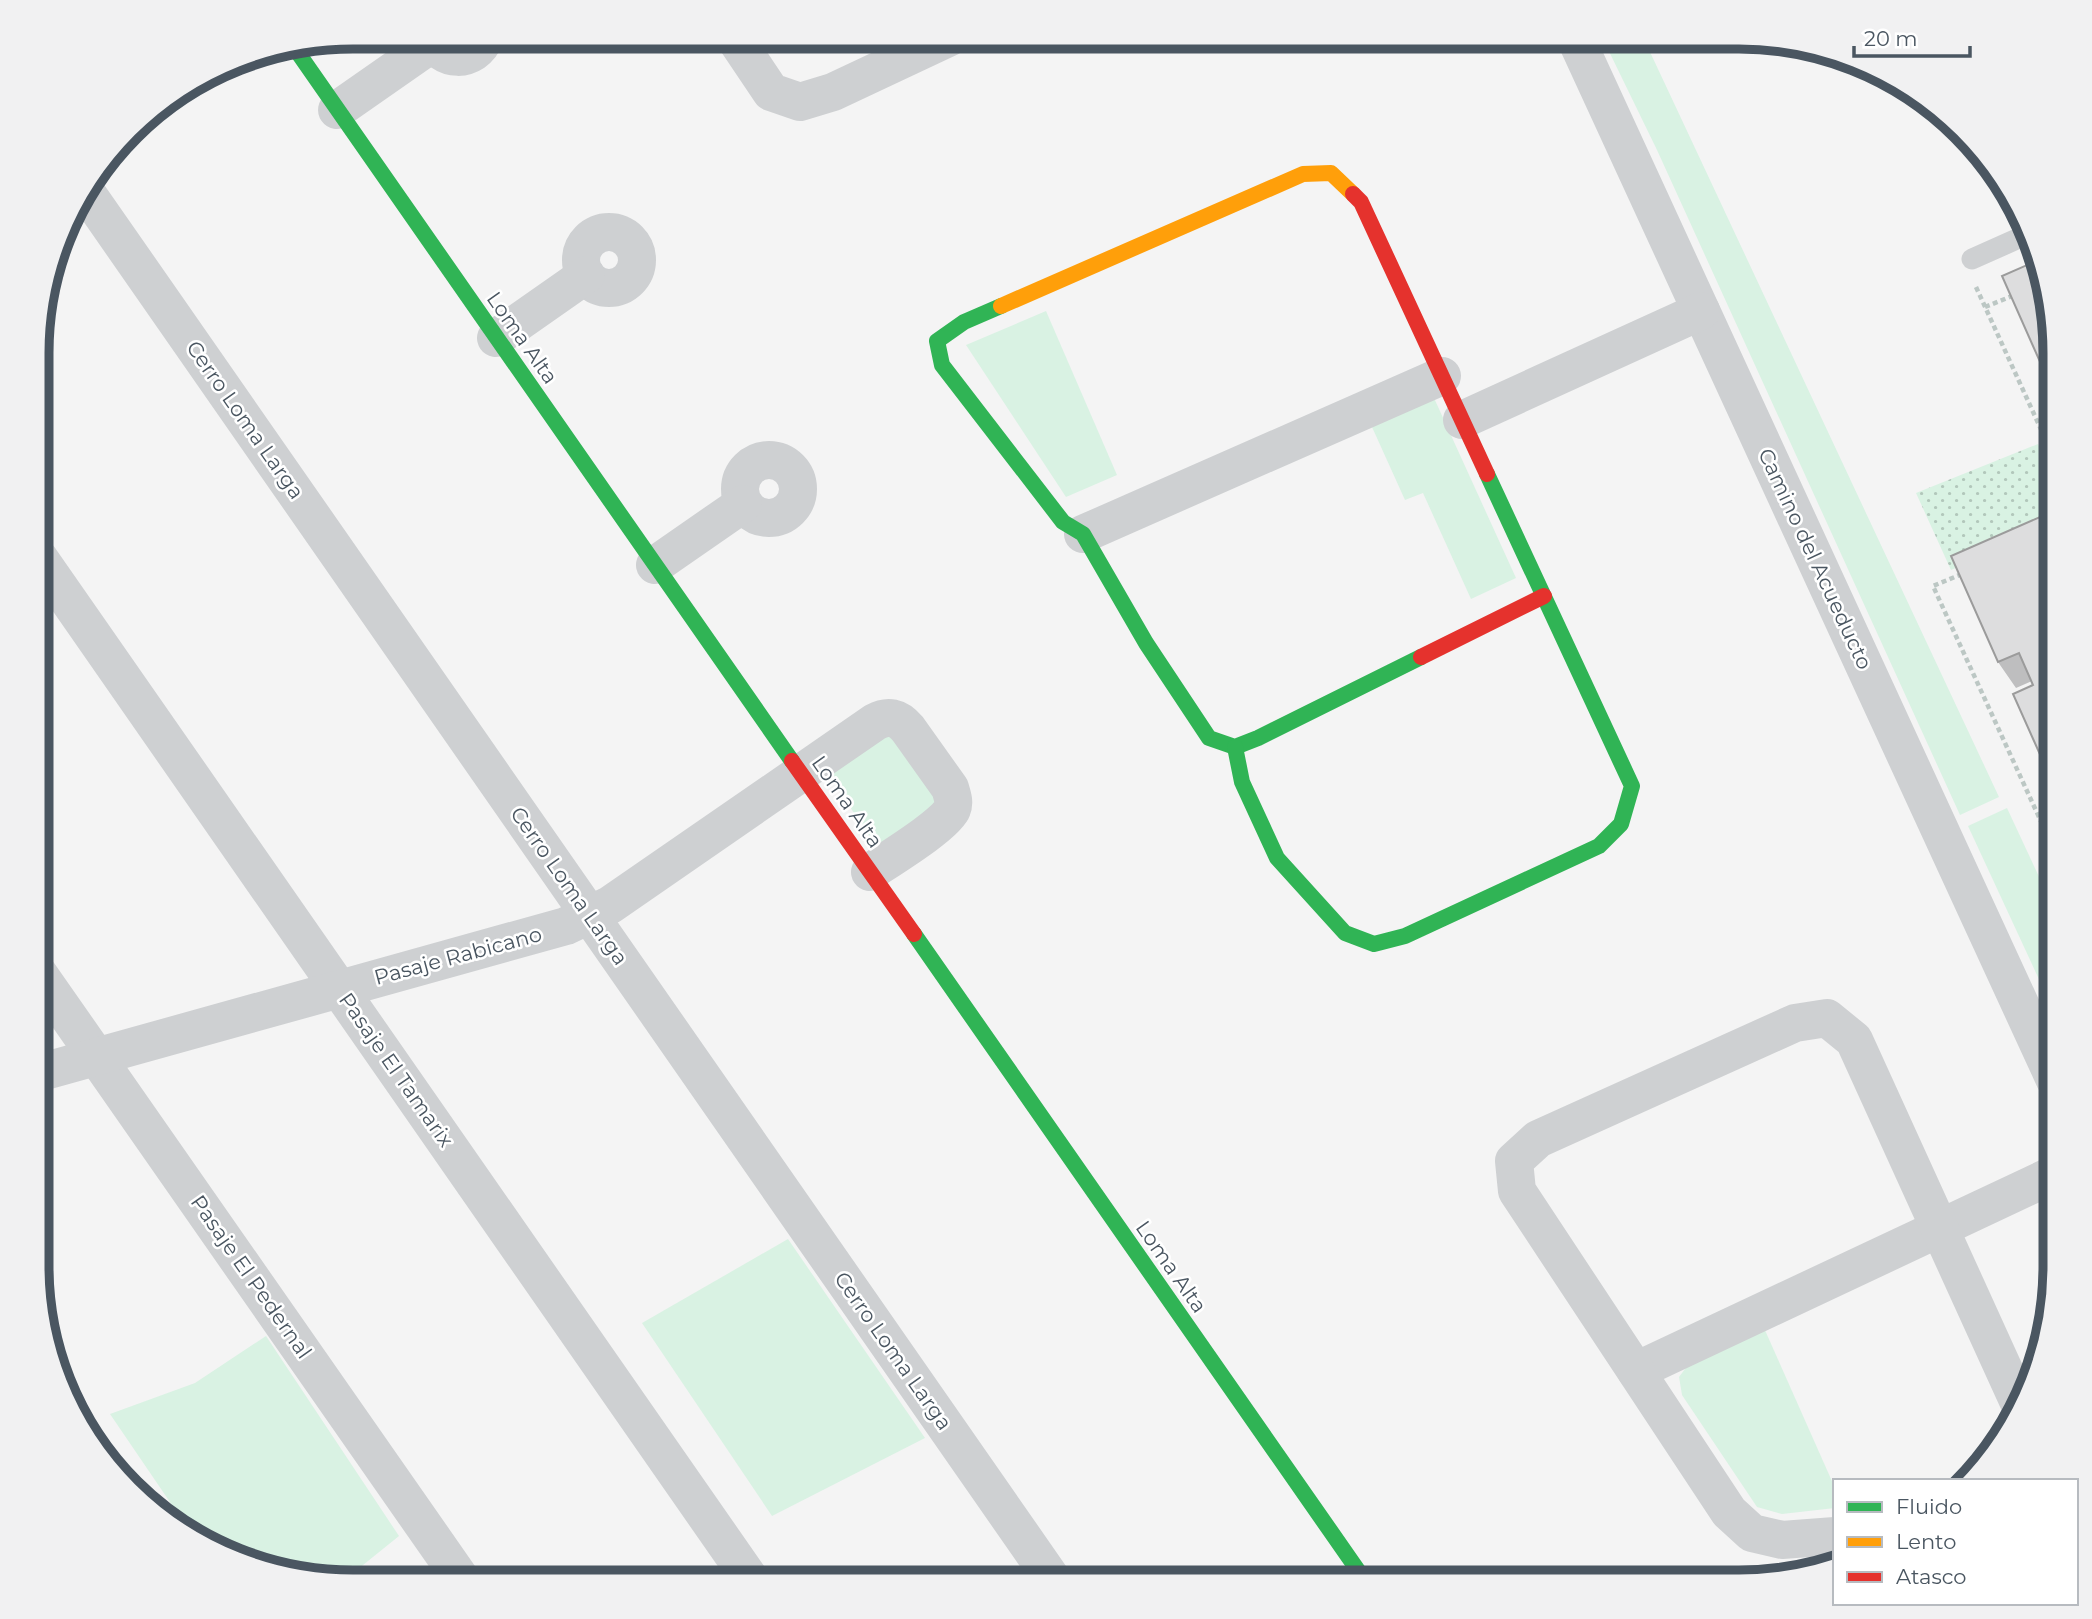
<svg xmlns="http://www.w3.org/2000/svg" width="2092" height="1619" font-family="Montserrat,sans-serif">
<defs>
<pattern id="park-dots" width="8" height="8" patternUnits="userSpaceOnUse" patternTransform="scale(1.75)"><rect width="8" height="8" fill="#d9f2e3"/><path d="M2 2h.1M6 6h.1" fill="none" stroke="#b2c7bb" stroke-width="1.8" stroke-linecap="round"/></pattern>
</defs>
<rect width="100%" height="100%" fill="#f4f4f4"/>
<g fill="#d9f2e3">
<path d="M 1602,37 L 1643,37 L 1999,797 L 1960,815 L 1657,150 Z"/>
<path d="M 1046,311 L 1117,475 L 1066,497 L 966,345 Z"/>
<path d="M 1434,398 L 1516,578 L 1471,599 L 1423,493 L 1405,500 L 1372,427 Z"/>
<path d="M 892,728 L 947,810 L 881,854 L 827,772 Z"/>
<path d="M 2007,808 L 2055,911 L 2055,1014 L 1968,826 Z"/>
<path d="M 788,1239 L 925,1438 L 772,1516 L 642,1323 Z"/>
<path d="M 1764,1328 L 1835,1488 L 1835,1508 L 1782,1514 L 1757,1507 L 1682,1395 L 1679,1377 L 1688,1365 Z"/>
<path d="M 266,1336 L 399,1536 L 342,1582 L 333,1582 L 232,1558 L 191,1533 L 110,1414 L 195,1383 Z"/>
</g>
<path fill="url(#park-dots)" d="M 2038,444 L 2055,479 L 2055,524 L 1951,570 L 1916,493 Z"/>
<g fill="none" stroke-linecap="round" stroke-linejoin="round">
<g stroke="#bcc7c4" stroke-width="4.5" stroke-dasharray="5 3.5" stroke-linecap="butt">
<path d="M 1976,287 L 2055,460"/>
<path d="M 1985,307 L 2017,294"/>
<path d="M 1962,574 L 1933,586 L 2055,852"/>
</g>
<path stroke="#ced0d2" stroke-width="21" d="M 1972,259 L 2028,234"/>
<g stroke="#ced0d2" stroke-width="38">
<path d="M 431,37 C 440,63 475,64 485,37"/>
<path d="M 734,37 L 771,92 L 800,102 L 833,92 L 950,37"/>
<path d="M 1575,37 L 2055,1080"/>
<path d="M 337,110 L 433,43"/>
<path d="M 84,189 L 1054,1582"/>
<circle cx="609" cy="260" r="28"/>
<path d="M 496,338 L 586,275"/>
<path d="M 1462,420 L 1701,311"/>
<circle cx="769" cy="489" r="29"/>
<path d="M 1083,534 L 1442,376"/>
<path d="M 39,558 L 752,1582"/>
<path d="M 655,565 L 743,504"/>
<path d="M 38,973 L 463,1582"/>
<path d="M 38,1073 L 566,926 L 610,905 L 875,722 C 888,715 898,717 908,729 L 950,788 C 952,795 955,802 952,809 C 947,824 886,861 870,872"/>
<path d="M 1636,1371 L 2055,1174"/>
<path d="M 1835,1536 L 1782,1540 L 1752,1533 L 1729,1512 L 1517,1191 L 1514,1161 L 1538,1139 L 1795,1023 L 1827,1018 L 1854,1040 L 2020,1405"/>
</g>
<g stroke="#30b455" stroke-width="16">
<path d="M 294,47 L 792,761"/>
<path d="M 1001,306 L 964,322 L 937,341 L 942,365 L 1063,522 L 1083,534 L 1146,643 L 1209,738 L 1235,747 L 1258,738 L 1421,657"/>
<path d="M 1235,747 L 1242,782 L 1277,858 L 1345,933 L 1374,944 L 1405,936 L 1599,846 L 1621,824 L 1632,786 L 1487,474"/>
<path d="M 914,934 L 1366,1582"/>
</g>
<path stroke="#ff9f0a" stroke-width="16" d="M 1001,306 L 1303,174 L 1331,173 L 1353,194"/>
<g stroke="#e5322d" stroke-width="16">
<path d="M 1353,194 L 1361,202 L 1487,474"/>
<path d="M 1421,657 L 1544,596"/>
<path d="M 792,761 L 914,934"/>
</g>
</g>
<g fill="#bebebf">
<path d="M 2055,353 L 2055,390 L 2049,382 Z"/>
<path d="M 2055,539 L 2033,685 L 2032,681 L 2016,688 L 1998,662 Z"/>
</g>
<path fill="#9b9b9b" d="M 2040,517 L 2055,539 L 2055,551 Z"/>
<g fill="#ddddde" stroke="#9b9b9b" stroke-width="2">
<path d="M 2034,262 L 2055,353 L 2055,379 L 2049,382 L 2002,276 Z"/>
<path d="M 2040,517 L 2055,551 L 2055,788 L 2013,694 L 2033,685 L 2019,653 L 1998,662 L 1951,556 Z"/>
</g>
<g text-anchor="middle" stroke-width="5" stroke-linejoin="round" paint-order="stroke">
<g font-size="21" fill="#4a5661" stroke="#fff">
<text transform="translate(522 338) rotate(55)" y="7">Loma Alta</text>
<text transform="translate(245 420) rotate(55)" y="7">Cerro Loma Larga</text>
<text transform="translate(1815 559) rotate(65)" y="7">Camino del Acueducto</text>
<text transform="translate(847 802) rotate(55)" y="7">Loma Alta</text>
<text transform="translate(569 886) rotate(55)" y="7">Cerro Loma Larga</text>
<text transform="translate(458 956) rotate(-15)" y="7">Pasaje Rabicano</text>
<text transform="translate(396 1070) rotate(55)" y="7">Pasaje El Tamarix</text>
<text transform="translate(1171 1267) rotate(55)" y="7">Loma Alta</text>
<text transform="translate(251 1277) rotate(55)" y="7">Pasaje El Pedernal</text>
<text transform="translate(893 1351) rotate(55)" y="7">Cerro Loma Larga</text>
</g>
</g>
<path d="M0 0H2092V1619H0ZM353 49H1739A304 304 0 0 1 2043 353V1266A304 304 0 0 1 1739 1570H353A304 304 0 0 1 49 1266V353A304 304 0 0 1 353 49Z" fill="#f1f1f2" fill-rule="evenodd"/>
<path fill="none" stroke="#4a5661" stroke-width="9" d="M353 49H1739A304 304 0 0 1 2043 353V1266A304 304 0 0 1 1739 1570H353A304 304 0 0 1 49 1266V353A304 304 0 0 1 353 49Z"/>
<rect x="1833" y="1479" width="245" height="126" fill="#ffffff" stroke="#b7bbc0" stroke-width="2"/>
<rect x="1847" y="1502" width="35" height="10" fill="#30b455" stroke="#b7bbc0" stroke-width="2"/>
<text x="1896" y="1514" font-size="21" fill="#4a5661">Fluido</text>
<rect x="1847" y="1537" width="35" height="10" fill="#ff9f0a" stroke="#b7bbc0" stroke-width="2"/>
<text x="1896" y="1549" font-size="21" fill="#4a5661">Lento</text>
<rect x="1847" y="1572" width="35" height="10" fill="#e5322d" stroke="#b7bbc0" stroke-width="2"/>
<text x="1896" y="1584" font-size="21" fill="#4a5661">Atasco</text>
<path d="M1854 46v10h116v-10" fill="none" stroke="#4a5661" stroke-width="3.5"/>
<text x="1864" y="46" font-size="21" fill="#4a5661" stroke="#ffffff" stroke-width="5" paint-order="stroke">20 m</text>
</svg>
